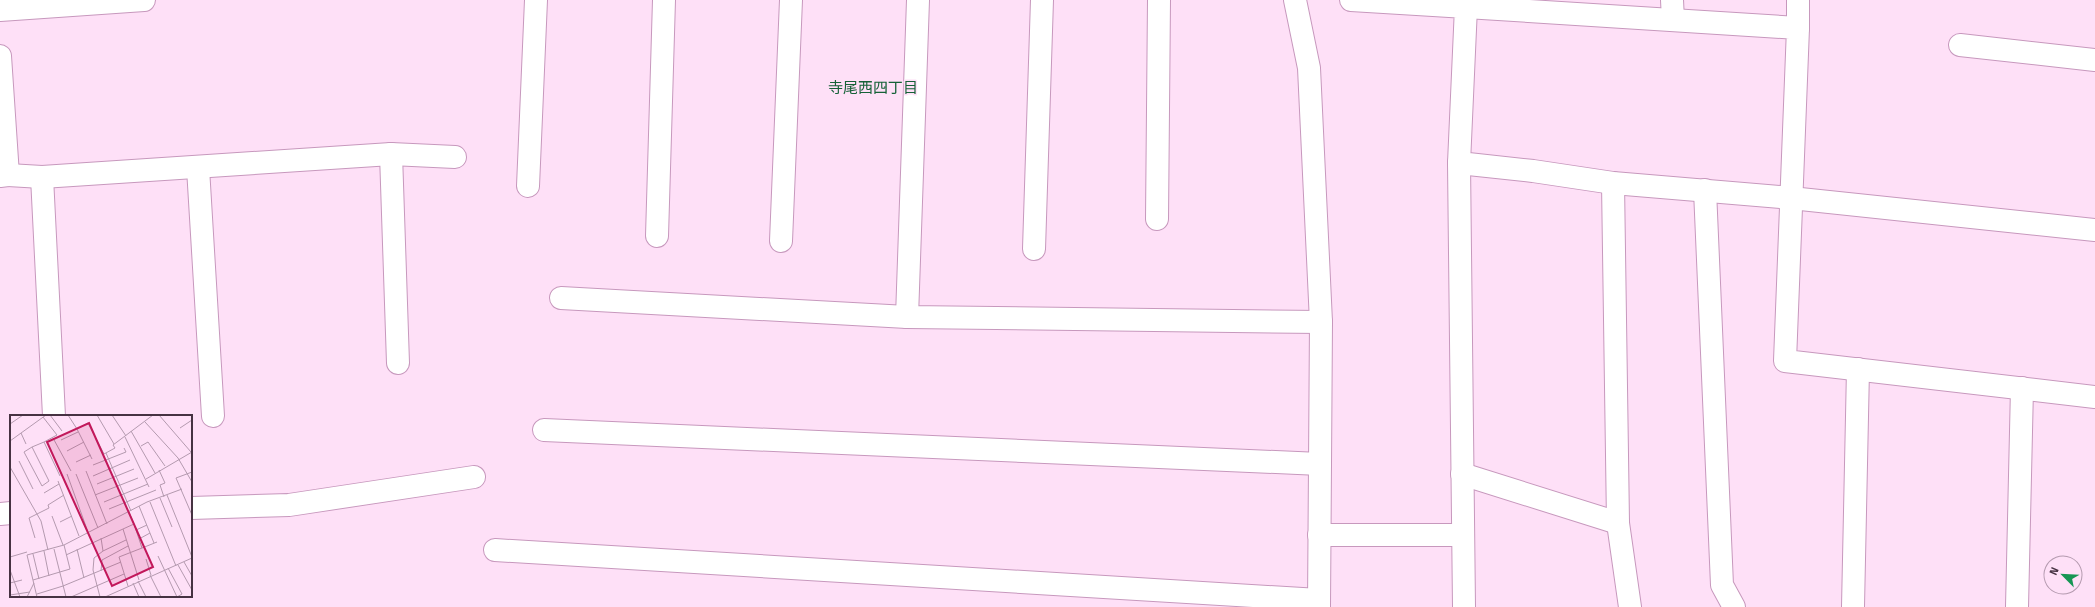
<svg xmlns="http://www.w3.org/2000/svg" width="2095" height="607" font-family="'Fira Sans','Noto Sans JP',sans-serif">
<rect width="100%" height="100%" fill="#fee0f7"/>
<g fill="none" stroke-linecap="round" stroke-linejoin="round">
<g stroke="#c798bd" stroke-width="24">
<g id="minor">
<path d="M 1295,0 L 1309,68 L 1321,322 L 1319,607"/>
<path d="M 1351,0 L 1466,7 L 1459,163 L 1533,171 L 1613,183 L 1791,198 L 2095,230"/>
<path d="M 1672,0 L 1673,20"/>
<path d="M 1466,7 L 1798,28 L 1785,361 L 2095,397"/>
<path d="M 0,10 L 144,0"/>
<path d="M 1798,28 L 1798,0"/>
<path d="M 1960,45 L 2095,60"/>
<path d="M 0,56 L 8,175 L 0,176"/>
<path d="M 391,154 L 398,363"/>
<path d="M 1459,163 L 1464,607"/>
<path d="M 198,168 L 213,416"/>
<path d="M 8,175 L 42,177 L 391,154 L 455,157"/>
<path d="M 42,177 L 54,416"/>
<path d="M 1613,183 L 1618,523 L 1630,607"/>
<path d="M 528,186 L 536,0"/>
<path d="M 1705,190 L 1722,585 L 1734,607"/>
<path d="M 1157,219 L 1159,0"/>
<path d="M 657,236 L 664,0"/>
<path d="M 781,241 L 791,0"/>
<path d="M 1034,249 L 1042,0"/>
<path d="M 561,298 L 907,317 L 1321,322"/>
<path d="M 907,317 L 918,0"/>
<path d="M 544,430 L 1320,464"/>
<path d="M 1462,474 L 1618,523"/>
<path d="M 191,508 L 289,505 L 474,477"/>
<path d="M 0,514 L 11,513"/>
<path d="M 1319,535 L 1463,535"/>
<path d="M 495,550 L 1319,600"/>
<path d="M 1853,607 L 1858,369"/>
<path d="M 2017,607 L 2022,388"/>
</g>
</g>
<use href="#minor" stroke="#fff" stroke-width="22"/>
</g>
<g text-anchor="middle" stroke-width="3" stroke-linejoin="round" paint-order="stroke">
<g font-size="15" fill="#156137" stroke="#fee0f7">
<text x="873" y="93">寺尾西四丁目</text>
</g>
</g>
<g transform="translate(10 415)">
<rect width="182" height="182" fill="#fee0f7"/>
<path fill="none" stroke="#b49aaf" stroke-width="1" d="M 40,0 L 52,16M 58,0 L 67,14 L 78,8 L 94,39 L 105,33 L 103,30 L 143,0M 87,0 L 104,29M 102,0 L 116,21M 149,0 L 181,37M 33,2 L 47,20 L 34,27 L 50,61M 135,7 L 168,43 L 182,67M 0,9 L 13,0M 170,13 L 182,5M 67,14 L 82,44M 121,16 L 145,58M 11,18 L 16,29M 115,22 L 139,72M 43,23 L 61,56M 51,25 L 68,17M 0,26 L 36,0M 131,31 L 138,27 L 155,51M 22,32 L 39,66 L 32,71 L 14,37 L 22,32 L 34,27M 57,36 L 74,27M 96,38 L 121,96M 9,46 L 23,74M 66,47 L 81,40M 83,50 L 116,37 L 114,33M 0,52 L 31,106 L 38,135M 149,55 L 155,68 L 150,70 L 154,82M 76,56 L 97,109M 182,57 L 166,63 L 182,100M 57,59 L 78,117M 66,59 L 88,113M 83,61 L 120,45M 136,64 L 182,37M 48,66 L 69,121M 87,69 L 124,54M 34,78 L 49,69M 85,80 L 128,63M 157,80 L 182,142M 150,83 L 162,112M 94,87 L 138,69M 140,87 L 166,151M 129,91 L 144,128M 99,94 L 146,75M 119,97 L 124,109 L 113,114 L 129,165M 42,101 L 53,130M 50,107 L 62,101M 126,115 L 137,110M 25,123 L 19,103 L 39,93 L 38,90 L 54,80M 91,123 L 93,136M 129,124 L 140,118M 132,133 L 147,127M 44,134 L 56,182M 67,134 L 74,163M 34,136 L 39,161M 23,139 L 29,164M 56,140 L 113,114M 148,141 L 167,182 L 172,179 L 158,153M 0,142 L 17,137M 136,144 L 141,160M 174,147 L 182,161M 168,150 L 182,175M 0,155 L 10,182M 91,156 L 92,145 L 118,131M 140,160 L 151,182M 23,165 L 60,154 L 54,130M 128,166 L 136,182M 0,168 L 12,165M 123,168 L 129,182M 118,171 L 109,142 L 132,133 L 124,109M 27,179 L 53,171 L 111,147M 0,180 L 20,177M 17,182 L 24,168M 27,182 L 17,140 L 54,130 L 137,87 L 172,74M 61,182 L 114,159M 90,182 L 83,155 L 84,143 L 93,136 L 116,125M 95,182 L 182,143"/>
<path fill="#c2185b" fill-opacity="0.15" stroke="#c2185b" stroke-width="2" d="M 79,8 L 143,152 L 102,171 L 37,27 Z"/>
<rect width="182" height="182" fill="none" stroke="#463242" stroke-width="2"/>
</g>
<g transform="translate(2063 575) rotate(294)"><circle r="19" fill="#fee0f7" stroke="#b49aaf"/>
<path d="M0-3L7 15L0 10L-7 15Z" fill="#179654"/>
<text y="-6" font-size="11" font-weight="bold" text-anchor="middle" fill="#463242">N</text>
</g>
</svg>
